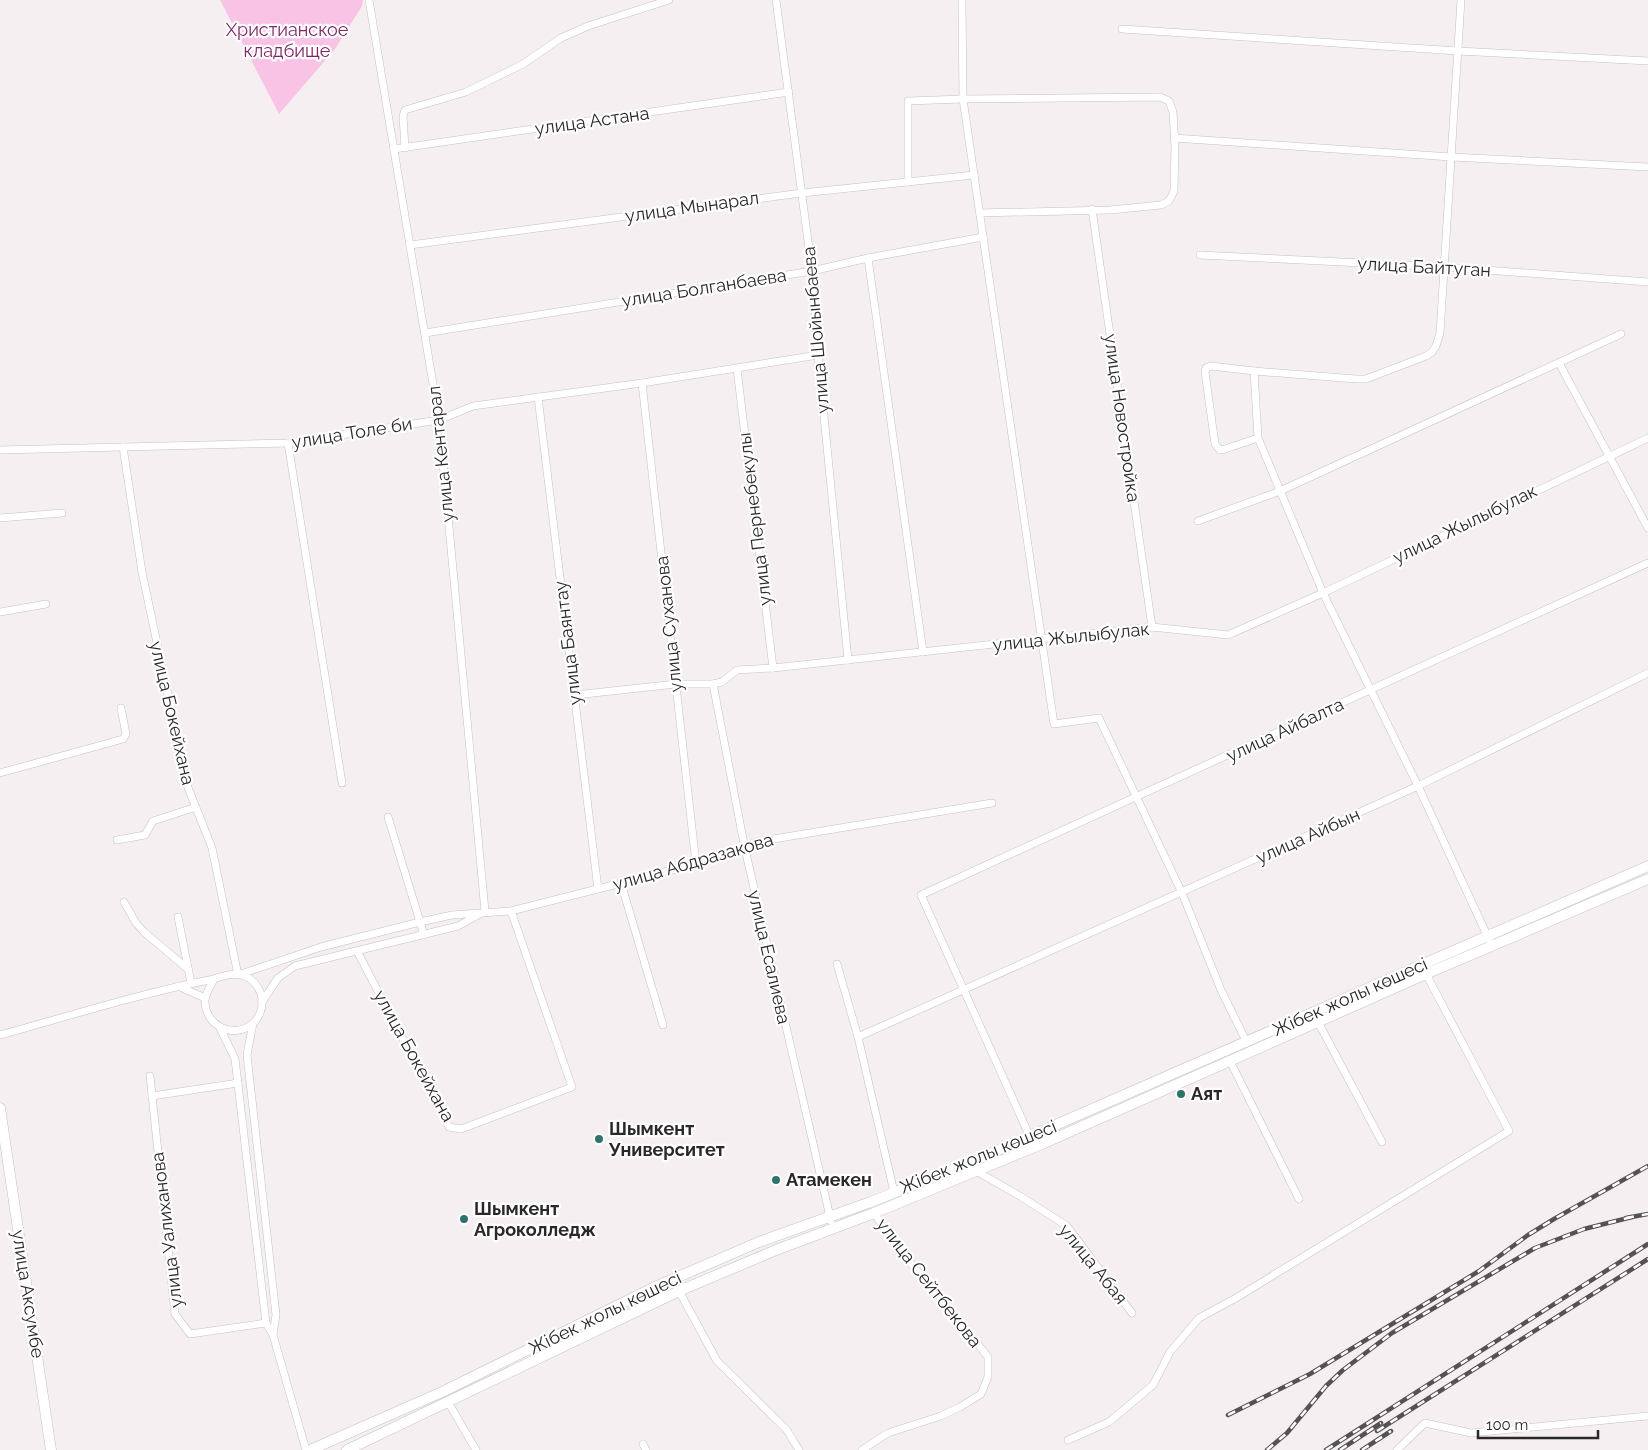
<svg xmlns="http://www.w3.org/2000/svg" width="1648" height="1450" font-family="Raleway,sans-serif">
<rect width="100%" height="100%" fill="#f5eff2"/>
<path fill="#f9c3e5" d="M 220,0 L 363,0 L 362,6 L 335,49 L 279,114 Z"/>
<g fill="none" stroke-linecap="round" stroke-linejoin="round">
<g stroke="#c6c0c4" stroke-width="8">
<g id="street">
<path d="M 369,0 L 439,420 L 485,911"/>
<path d="M 776,0 L 812,271 L 818,355 L 848,660"/>
<path d="M 962,0 L 963,99 L 1054,724 L 1099,718 L 1182,893 L 1221,990 L 1247,1043"/>
<path d="M 1461,0 L 1440,333 L 1436,346 L 1432,352 L 1426,356 L 1366,379 L 1356,379 L 1254,371 L 1258,438 L 1323,593 L 1418,786 L 1492,946"/>
<path d="M 1122,29 L 1458,51 L 1648,61"/>
<path d="M 1174,138 L 1451,157 L 1648,167"/>
<path d="M 405,148 L 403,116 L 405,110 L 466,92 L 523,64 L 561,38 L 588,26 L 669,0"/>
<path d="M 394,149 L 789,92"/>
<path d="M 908,182 L 908,101 L 963,99 L 1160,97 L 1169,101 L 1173,112 L 1175,146 L 1174,191 L 1169,201 L 1161,205 L 1110,210 L 980,213"/>
<path d="M 1092,209 L 1152,627"/>
<path d="M 410,245 L 802,193 L 974,175"/>
<path d="M 1200,255 L 1445,267 L 1648,282"/>
<path d="M 868,258 L 923,652"/>
<path d="M 425,333 L 812,271 L 868,258 L 983,237"/>
<path d="M 1559,363 L 1648,528"/>
<path d="M 737,369 L 773,668"/>
<path d="M 1254,371 L 1211,366 L 1206,368 L 1205,372 L 1215,444 L 1220,450 L 1225,449 L 1258,438"/>
<path d="M 642,383 L 696,864"/>
<path d="M 538,397 L 598,889"/>
<path d="M 288,443 L 342,783"/>
<path d="M 123,447 L 142,572 L 187,785 L 212,848 L 238,975 L 321,947 L 420,922 L 452,915 L 511,911 L 696,864 L 745,849 L 755,842 L 992,803"/>
<path d="M 0,450 L 288,443 L 439,420 L 473,406 L 642,383 L 818,355"/>
<path d="M 0,518 L 62,513"/>
<path d="M 1198,521 L 1280,491 L 1621,334"/>
<path d="M 0,612 L 46,604"/>
<path d="M 713,684 L 745,849 L 831,1221"/>
<path d="M 575,695 L 676,684 L 713,684 L 722,682 L 737,670 L 773,668 L 1152,627 L 1228,635 L 1323,593 L 1648,438"/>
<path d="M 0,773 L 123,739 L 126,734 L 121,708"/>
<path d="M 388,817 L 424,935"/>
<path d="M 117,840 L 145,835 L 153,821 L 196,807"/>
<path d="M 621,883 L 663,1025"/>
<path d="M 124,902 L 136,923 L 144,932 L 189,970"/>
<path d="M 178,917 L 191,983"/>
<path d="M 357,951 L 449,1127 L 461,1129 L 572,1087 L 511,911"/>
<path d="M 837,964 L 858,1037 L 894,1192"/>
<path d="M 178,986 L 205,998"/>
<path d="M 262,1002 L 278,978 L 295,966 L 458,926 L 480,914"/>
<path d="M 1318,1022 L 1382,1142"/>
<path d="M 253,1023 L 247,1055 L 276,1315 L 273,1334"/>
<path d="M 220,1028 L 235,1059 L 266,1323 L 273,1335 L 306,1450"/>
<path d="M 0,1035 C 69,1016 138,994 209,980 C 219,978 231,972 242,975 C 253,978 261,989 262,1000 C 263,1008 259,1019 252,1024 C 233,1040 204,1025 205,1000 C 206,992 211,985 214,979"/>
<path d="M 858,1037 L 1418,786 L 1648,673"/>
<path d="M 1230,1061 L 1299,1199"/>
<path d="M 150,1076 L 175,1314 L 190,1334 L 266,1323"/>
<path d="M 152,1096 L 238,1083"/>
<path d="M 1030,1137 L 921,895 L 1648,563"/>
<path d="M 976,1171 L 1020,1196 L 1067,1226 L 1132,1313"/>
<path d="M 679,1291 L 717,1361 L 786,1429 L 799,1450"/>
<path d="M 448,1402 L 476,1450"/>
<path d="M 1068,1440 L 1109,1422 L 1153,1385 L 1170,1352 L 1199,1318 L 1236,1298 L 1509,1131 L 1426,974"/>
<path d="M 643,1444 L 646,1450"/>
<path d="M 862,1450 L 888,1433 L 941,1416 L 960,1407 L 981,1394 L 988,1377 L 988,1357 L 930,1285 L 898,1249 L 874,1213"/>
<path d="M 1397,1450 L 1425,1423 L 1471,1433 L 1648,1416"/>
</g>
</g>
<g stroke="#c6c0c4" stroke-width="11">
<path id="secondary" d="M 0,1108 L 51,1450"/>
</g>
<g stroke="#c6c0c4" stroke-width="11">
<g id="primary">
<path d="M 310,1450 L 442,1392 L 657,1286 L 759,1242 L 868,1203 L 964,1165 L 1648,866"/>
<path d="M 347,1450 L 679,1291 L 776,1250 L 874,1213 L 1042,1144 L 1426,974 L 1648,879"/>
</g>
</g>
<use href="#street" stroke="#fff" stroke-width="7"/>
<use href="#secondary" stroke="#fff" stroke-width="10"/>
<use href="#primary" stroke="#fff" stroke-width="10"/>
<g stroke="#555254" stroke-width="4.5">
<g id="rail">
<path d="M 1626,1218 L 1648,1214"/>
<path d="M 1228,1415 L 1310,1374 L 1479,1271 L 1528,1235 L 1554,1219 L 1648,1166"/>
<path d="M 1377,1431 L 1648,1259"/>
<path d="M 1267,1450 L 1287,1433 L 1326,1386 L 1343,1370 L 1392,1333 L 1535,1248 L 1584,1229 L 1632,1217"/>
<path d="M 1326,1450 L 1648,1244"/>
<path d="M 1340,1450 L 1381,1423"/>
<path d="M 1362,1450 L 1391,1431"/>
</g>
</g>
<use href="#rail" stroke="#fffefe" stroke-width="2.5" stroke-dasharray="8" stroke-linecap="butt"/>
</g>
<g fill="#2e746a" stroke="#fffefe" stroke-width="2">
<circle cx="1181" cy="1094" r="5"/>
<circle cx="599" cy="1139" r="5"/>
<circle cx="776" cy="1180" r="5"/>
<circle cx="464" cy="1219" r="5"/>
</g>
<g text-anchor="middle" stroke-width="4.5" stroke-linejoin="round" paint-order="stroke">
<g font-size="18" fill="#7d2766" stroke="#fffefe">
<text x="287" y="36">Христианское<tspan x="287" dy="21">кладбище</tspan></text>
</g>
<g font-size="18" fill="#2a2829" stroke="#fffefe">
<text transform="translate(592 121) rotate(-8)" y="6">улица Астана</text>
<text transform="translate(692 207) rotate(-8)" y="6">улица Мынарал</text>
<text transform="translate(1424 267) rotate(3)" y="6">улица Байтуган</text>
<text transform="translate(704 288) rotate(-9)" y="6">улица Болганбаева</text>
<text transform="translate(816 330) rotate(-95)" y="6">улица Шойынбаева</text>
<text transform="translate(1122 418) rotate(82)" y="6">улица Новостройка</text>
<text transform="translate(352 433) rotate(-9)" y="6">улица Толе би</text>
<text transform="translate(441 454) rotate(-96)" y="6">улица Кентарал</text>
<text transform="translate(755 519) rotate(-97)" y="6">улица Пернебекулы</text>
<text transform="translate(1465 524) rotate(-26)" y="6">улица Жылыбулак</text>
<text transform="translate(669 624) rotate(-96)" y="6">улица Суханова</text>
<text transform="translate(1071 637) rotate(-6)" y="6">улица Жылыбулак</text>
<text transform="translate(568 643) rotate(-97)" y="6">улица Баянтау</text>
<text transform="translate(172 713) rotate(77)" y="6">улица Бокейхана</text>
<text transform="translate(1285 730) rotate(-25)" y="6">улица Айбалта</text>
<text transform="translate(1308 836) rotate(-24)" y="6">улица Айбын</text>
<text transform="translate(693 862) rotate(-16)" y="6">улица Абдразакова</text>
<text transform="translate(769 957) rotate(77)" y="6">улица Есалиева</text>
<text transform="translate(1350 997) rotate(-24)" y="6">Жібек жолы көшесі</text>
<text transform="translate(414 1056) rotate(61)" y="6">улица Бокейхана</text>
<text transform="translate(978 1157) rotate(-22)" y="6">Жібек жолы көшесі</text>
<text transform="translate(167 1230) rotate(-97)" y="6">улица Уалиханова</text>
<text transform="translate(1093 1264) rotate(51)" y="6">улица Абая</text>
<text transform="translate(929 1283) rotate(52)" y="6">улица Сейтбекова</text>
<text transform="translate(28 1294) rotate(81)" y="6">улица Аксумбе</text>
<text transform="translate(605 1313) rotate(-26)" y="6">Жібек жолы көшесі</text>
</g>
<g font-size="18" font-weight="bold" fill="#2a2829" stroke="#fffefe" text-anchor="start">
<text x="1191" y="1100">Аят</text>
<text x="609" y="1135">Шымкент<tspan x="609" dy="21">Университет</tspan></text>
<text x="786" y="1186">Атамекен</text>
<text x="474" y="1215">Шымкент<tspan x="474" dy="21">Агроколледж</tspan></text>
</g>
</g>
<path d="M1478 1430v8h120v-8" fill="none" stroke="#2a2829" stroke-width="2.5"/>
<text x="1486" y="1430" font-size="15" fill="#2a2829" stroke="#fffefe" stroke-width="4" paint-order="stroke">100 m</text>
</svg>
